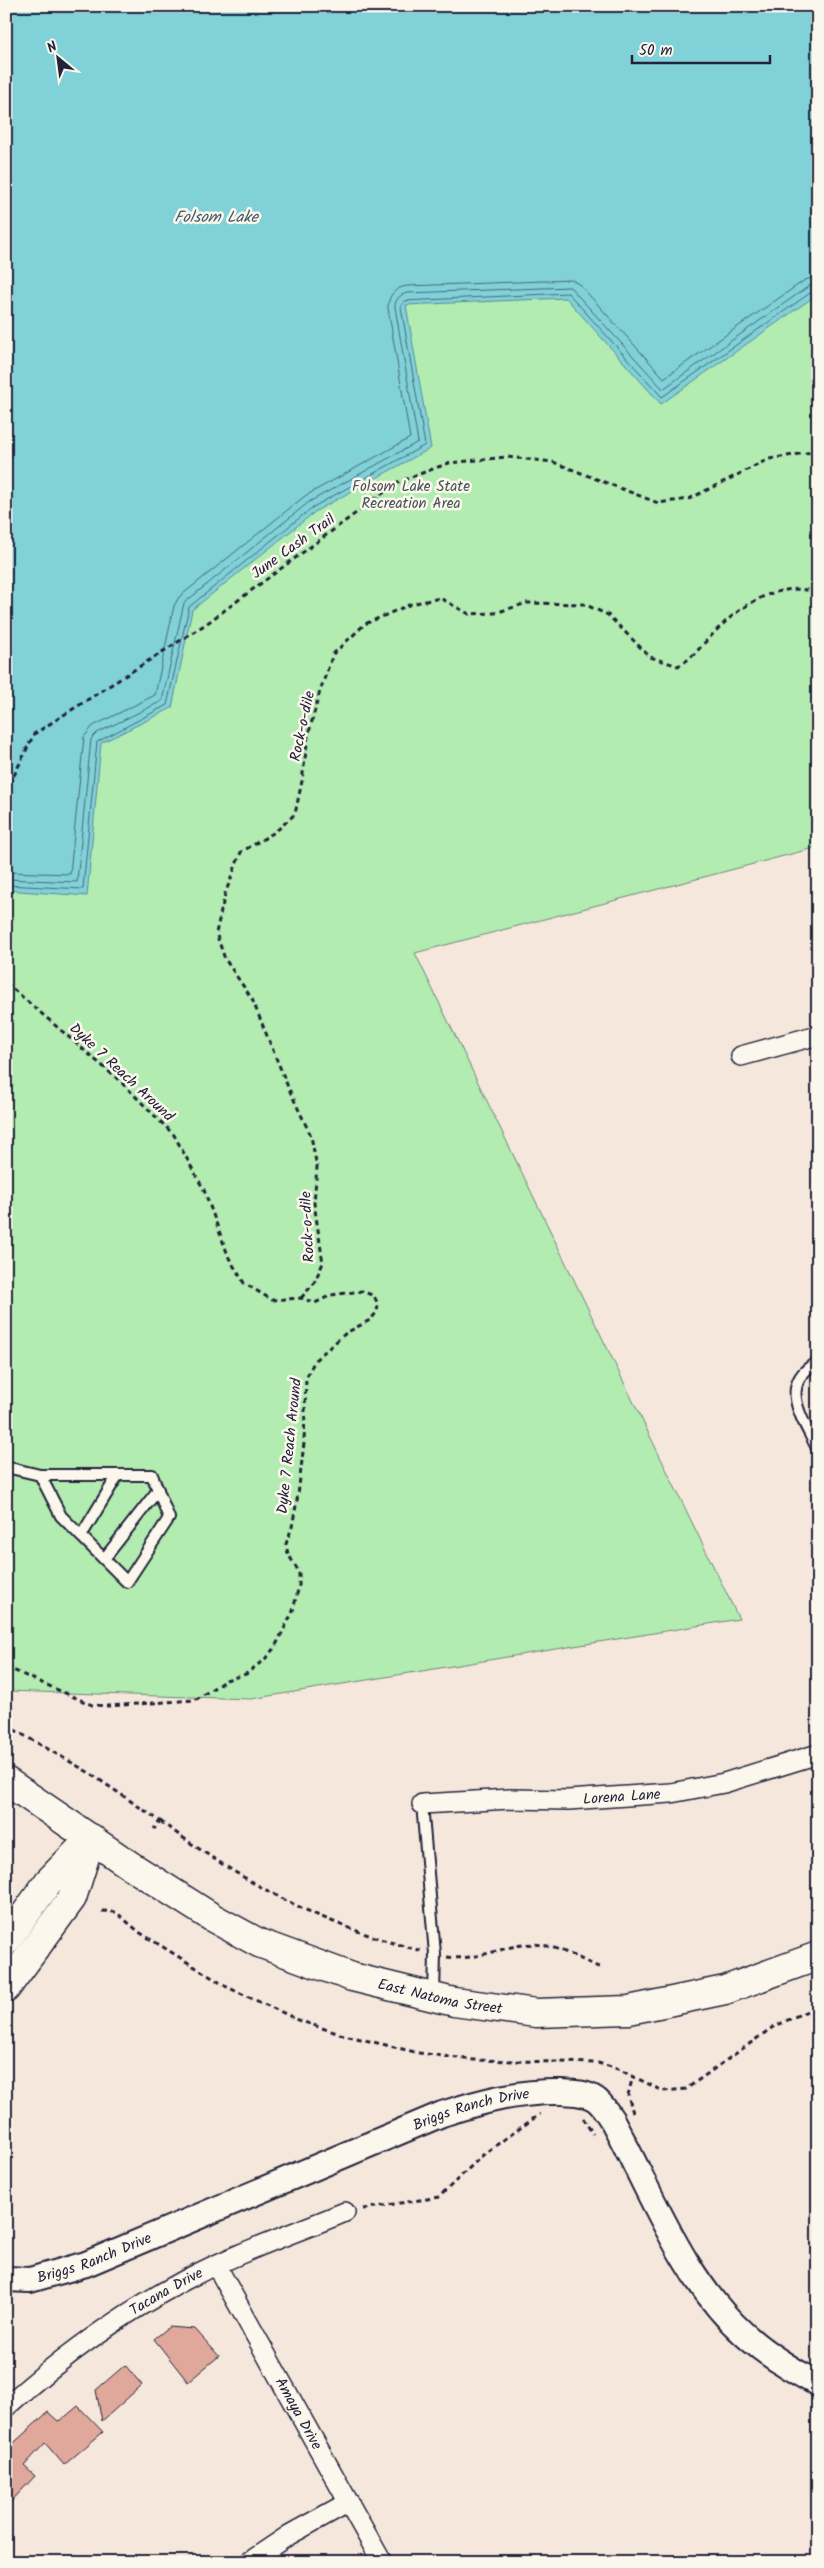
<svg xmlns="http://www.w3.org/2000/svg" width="824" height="2568" font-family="Kalam,sans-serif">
<rect width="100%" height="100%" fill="#f6e7dc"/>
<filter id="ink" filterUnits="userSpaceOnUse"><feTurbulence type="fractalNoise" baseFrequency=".02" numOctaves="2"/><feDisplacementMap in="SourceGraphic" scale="10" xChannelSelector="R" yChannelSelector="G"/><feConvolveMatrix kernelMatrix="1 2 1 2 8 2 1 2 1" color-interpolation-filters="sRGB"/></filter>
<g filter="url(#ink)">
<path fill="#b2ecb0" stroke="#6a8776" d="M 6,6 L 818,6 L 818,847 L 415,953 L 739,1619 L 251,1699 L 6,1691 Z"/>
<path fill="#80d1d8" stroke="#5a8b99" d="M 6,6 L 818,6 L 818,294 L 661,404 L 566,298 L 406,305 L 431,448 L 316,511 L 192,610 L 172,708 L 101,743 L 87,896 L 6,890 Z"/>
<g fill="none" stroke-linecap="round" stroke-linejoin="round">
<g stroke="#48687a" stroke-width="1">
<path d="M 6,872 L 70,874 L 84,737 L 93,726 L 155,695 L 174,606 L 179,597 L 305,496 L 410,438 L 388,308 C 388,296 394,288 407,286 L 572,280 L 580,285 L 664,378 L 805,280 L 818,276"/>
<path d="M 6,879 L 77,882 L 91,739 L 97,733 L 162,701 L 184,603 L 309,502 L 418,442 L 395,307 C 395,300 399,295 407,293 L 570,287 L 663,389 L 809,286 L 818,284"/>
<path d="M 6,885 L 83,889 L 97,742 L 167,705 L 189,607 L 313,507 L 425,445 L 401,307 L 404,301 L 568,293 L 662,397 L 813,291 L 818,290"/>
</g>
</g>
<g fill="#e0a89a" stroke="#22223b">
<path d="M 169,2327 L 195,2329 L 219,2356 L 188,2382 L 154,2339 Z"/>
<path d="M 125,2365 L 142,2385 L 102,2421 L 96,2390 Z"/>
<path d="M 78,2406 L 103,2432 L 64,2465 L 45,2443 L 24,2466 L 35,2476 L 6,2507 L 6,2450 L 48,2412 L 59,2422 Z"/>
</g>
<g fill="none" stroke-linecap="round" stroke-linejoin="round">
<g stroke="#22223b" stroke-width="14">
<g id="service">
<path d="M 818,1362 C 776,1384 803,1419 818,1450"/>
<path d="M 6,1467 L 40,1475 L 152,1475 L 169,1518 L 127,1582 L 61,1516 L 40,1475"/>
<path d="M 81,1536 L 118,1475"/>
<path d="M 104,1559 L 158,1490"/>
<path d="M 422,1804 L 435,1954 L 434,1996"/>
</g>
</g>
<g stroke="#22223b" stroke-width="22">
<g id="minor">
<path d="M 741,1056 L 818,1035"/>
<path id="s1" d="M 422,1804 L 510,1799 L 568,1800 L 671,1793 L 724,1783 L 818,1754"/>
<path id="s2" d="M 216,2265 L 382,2562"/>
<path id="s3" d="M 6,2407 C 61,2357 120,2315 185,2280 C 236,2253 292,2234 345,2212"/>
<path d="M 249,2562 L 289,2535 L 349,2502"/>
</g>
</g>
<g stroke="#22223b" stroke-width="28">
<g id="tertiary">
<path id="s4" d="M 6,2279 L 30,2280 L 86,2264 L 442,2114 C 482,2101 519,2091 562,2092 C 573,2093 585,2092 595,2099 C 602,2103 607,2113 612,2120 C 651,2191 683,2280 745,2335 C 767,2355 792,2370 818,2384"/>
</g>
</g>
<g stroke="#22223b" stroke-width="31">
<g id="secondary">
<path id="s5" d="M 6,1781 L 131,1866 L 213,1918 L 259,1943 L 352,1977 L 454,2002 L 536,2013 L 629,2010 L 725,1990 L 818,1956"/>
<path d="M 6,1941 L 49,1881 L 86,1843"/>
<path d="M 6,1988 L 72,1898 L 91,1838"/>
</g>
</g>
<g stroke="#22223b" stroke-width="3" stroke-dasharray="5 4" stroke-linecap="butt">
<path d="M 6,792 L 34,734 L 206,624 L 398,482 L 449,463 L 507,457 L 553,462 L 658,503 L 689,499 L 769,459 L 818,451"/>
<path d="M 6,983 L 120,1081 L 174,1135 L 204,1190 L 229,1258 L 244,1283 L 272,1300 L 301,1298 L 315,1303 L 331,1295 L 362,1291 L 374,1296 L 378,1304 L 377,1312 L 370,1320 L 346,1333 L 315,1360 L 306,1378 L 304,1443 L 298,1495 L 292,1527 L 286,1544 L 288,1554 L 299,1572 L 299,1585 L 293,1611 L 275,1647 L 265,1659 L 246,1674 L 226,1680 L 195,1700 L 108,1706 L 92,1705 L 6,1667"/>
<path d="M 301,1298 L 314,1283 L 323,1263 L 314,1203 L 317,1167 L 311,1136 L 288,1087 L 252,999 L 225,959 L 216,933 L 225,894 L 241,852 L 275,832 L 295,814 L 302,781 L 308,736 L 320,691 L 333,654 L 365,624 L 411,604 L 440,598 L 469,614 L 495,613 L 527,603 L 584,604 L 608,615 L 650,657 L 678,666 C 693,658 700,647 712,635 C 738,607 778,579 818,593"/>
<path d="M 6,1725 L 88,1772 L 160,1821 L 154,1829"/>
<path d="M 160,1821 C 245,1884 319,1924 422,1951"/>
<path d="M 102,1911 L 116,1912 L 139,1932 L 227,1987 L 301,2021 L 340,2034 L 419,2053 L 474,2060 L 598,2063 L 618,2069 L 663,2091 L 686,2089 L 773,2027 L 818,2006"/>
<path d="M 447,1957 C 483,1962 511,1940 542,1945 C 561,1948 581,1960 599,1967"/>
<path d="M 633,2113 L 628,2095 L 633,2076"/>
<path d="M 583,2118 L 593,2134"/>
<path d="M 363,2209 L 439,2197 L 485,2153 L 540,2114"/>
</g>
<use href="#service" stroke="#fbf7ec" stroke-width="10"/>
<use href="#minor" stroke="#fbf7ec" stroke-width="19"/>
<use href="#tertiary" stroke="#fbf7ec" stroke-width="24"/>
<use href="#secondary" stroke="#fbf7ec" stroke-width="28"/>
</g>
</g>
<g text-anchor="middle" stroke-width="5" stroke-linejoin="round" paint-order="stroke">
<g font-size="15" fill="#465458" stroke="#fbf7ec">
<text x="411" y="491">Folsom Lake State<tspan x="411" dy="17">Recreation Area</tspan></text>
</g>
<g font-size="15" fill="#22223b" stroke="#fbf7ec">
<text transform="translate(293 546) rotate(-36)" y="5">June Cash Trail</text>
<text transform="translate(302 726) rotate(-78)" y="5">Rock-o-dile</text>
<text transform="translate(122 1072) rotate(43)" y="5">Dyke 7 Reach Around</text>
<text transform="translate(307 1227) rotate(-93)" y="5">Rock-o-dile</text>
<text transform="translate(289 1446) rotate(-84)" y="5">Dyke 7 Reach Around</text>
<text dy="5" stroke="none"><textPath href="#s1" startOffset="200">Lorena Lane</textPath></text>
<text dy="5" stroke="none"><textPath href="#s5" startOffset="490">East Natoma Street</textPath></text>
<text dy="5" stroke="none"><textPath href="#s4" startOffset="498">Briggs Ranch Drive</textPath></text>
<text dy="5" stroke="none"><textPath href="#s4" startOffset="92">Briggs Ranch Drive</textPath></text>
<text dy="5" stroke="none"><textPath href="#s3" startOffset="198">Tacana Drive</textPath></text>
<text dy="5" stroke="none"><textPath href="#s2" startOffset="170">Amaya Drive</textPath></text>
</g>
<g font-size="16" font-style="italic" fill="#3e576a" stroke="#fbf7ec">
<text x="216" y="222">Folsom Lake</text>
</g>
</g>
<rect width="824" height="2568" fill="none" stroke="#fbf7ec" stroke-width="25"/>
<rect x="12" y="12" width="799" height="2543" fill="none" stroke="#22223b" stroke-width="2" filter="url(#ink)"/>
<g transform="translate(58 58) rotate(331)" stroke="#fbf7ec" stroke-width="4" paint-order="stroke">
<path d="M0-4L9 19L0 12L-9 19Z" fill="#22223b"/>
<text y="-8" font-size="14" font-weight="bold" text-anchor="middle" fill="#22223b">N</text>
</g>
<path d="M632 55v8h138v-8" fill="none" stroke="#22223b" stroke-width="2.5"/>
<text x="639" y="55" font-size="15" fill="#22223b" stroke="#fbf7ec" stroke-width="4" paint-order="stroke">50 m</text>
</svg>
